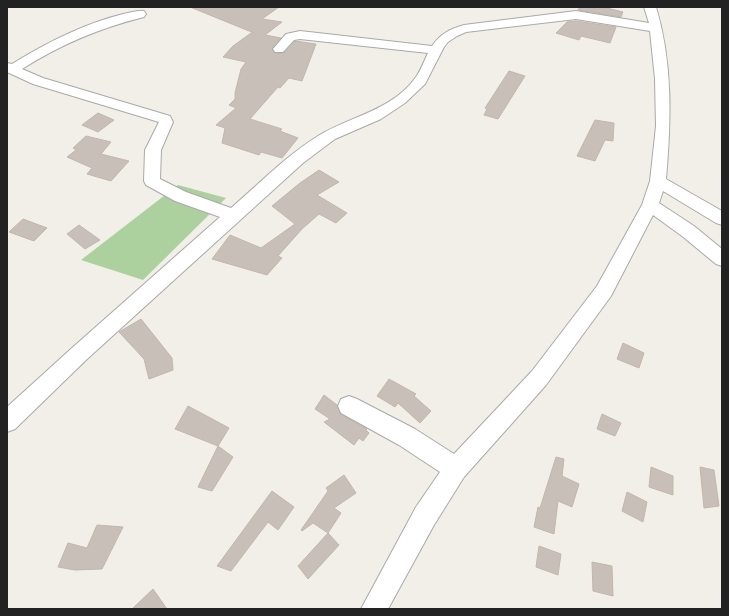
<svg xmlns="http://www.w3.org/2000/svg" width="729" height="616" font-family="Cabin,sans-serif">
<rect width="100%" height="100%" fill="#f2efe9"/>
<path fill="#add19e" d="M 178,185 L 226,198 L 143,280 L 81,260 Z"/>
<g fill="#c7bfb8" stroke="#c4b6ab">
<path d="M 190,7 L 279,7 L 262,19 L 282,22 L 265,35 L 281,38 L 272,48 L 274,53 L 284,53 L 295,41 L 316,44 L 302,81 L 289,78 L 280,88 L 278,87 L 250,119 L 282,129 L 280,131 L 298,138 L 282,158 L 261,152 L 259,155 L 222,143 L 225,128 L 216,125 L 236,108 L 229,105 L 235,99 L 235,93 L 241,69 L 246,62 L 223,57 L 233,46 L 251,33 L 254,33 Z"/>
<path d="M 580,7 L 603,7 L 623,12 L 621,17 L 578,10 Z"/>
<path d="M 576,21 L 616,27 L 610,43 L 581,36 L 579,40 L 556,33 L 567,22 Z"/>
<path d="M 509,71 L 525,76 L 498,119 L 484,115 L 487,109 L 485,108 Z"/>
<path d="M 98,113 L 114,120 L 98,132 L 82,125 Z"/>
<path d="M 595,120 L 614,123 L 613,141 L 605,140 L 595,161 L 577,156 Z"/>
<path d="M 86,136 L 111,142 L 101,154 L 129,161 L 111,181 L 87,174 L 92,168 L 67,157 L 76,150 L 73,148 Z"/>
<path d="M 319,170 L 339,182 L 317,195 L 347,213 L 336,223 L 319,214 L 302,229 L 278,256 L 282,258 L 267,275 L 212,259 L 230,235 L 261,248 L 295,224 L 272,206 L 300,183 Z"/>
<path d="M 23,219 L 47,228 L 34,241 L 9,232 Z"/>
<path d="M 79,225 L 100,240 L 85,249 L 67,234 Z"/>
<path d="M 141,319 L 172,358 L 173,370 L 149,379 L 144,359 L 119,332 Z"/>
<path d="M 623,343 L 644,353 L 639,368 L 617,359 Z"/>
<path d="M 389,379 L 416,394 L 414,396 L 431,411 L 420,423 L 398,403 L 395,407 L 377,396 Z"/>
<path d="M 324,395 L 337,405 L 340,414 L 367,429 L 366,430 L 369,433 L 363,441 L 359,438 L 354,445 L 324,422 L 330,419 L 315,409 Z"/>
<path d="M 188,406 L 229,428 L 218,446 L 175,429 Z"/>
<path d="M 602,414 L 621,423 L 615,436 L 597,429 Z"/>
<path d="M 218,446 L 233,457 L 212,491 L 198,487 Z"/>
<path d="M 556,457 L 564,459 L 562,476 L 579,484 L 572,507 L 558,501 L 554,534 L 534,527 L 538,507 L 540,508 Z"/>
<path d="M 651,467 L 673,476 L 673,495 L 649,487 Z"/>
<path d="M 700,467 L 714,470 L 719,506 L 704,508 Z"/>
<path d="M 344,475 L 356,493 L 334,508 L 341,513 L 328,533 L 313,523 L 302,531 L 301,530 L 328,491 L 326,488 Z"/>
<path d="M 272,491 L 294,507 L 278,530 L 268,522 L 231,571 L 217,566 Z"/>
<path d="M 627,492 L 647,502 L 643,522 L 622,511 Z"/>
<path d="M 97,525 L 123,527 L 102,569 L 75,570 L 58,567 L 68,543 L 87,548 Z"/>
<path d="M 328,533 L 339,545 L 308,579 L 298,566 Z"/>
<path d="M 539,546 L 561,554 L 558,575 L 536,567 Z"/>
<path d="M 592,562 L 612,566 L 613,596 L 593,591 Z"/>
<path d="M 153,589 L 167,609 L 132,609 Z"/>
</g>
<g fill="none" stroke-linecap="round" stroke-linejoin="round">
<g stroke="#a9a9a9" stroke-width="2">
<path id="minor" d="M 644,7 L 656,7 C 673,63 671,121 666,179 L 722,211 L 722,225 L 716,223 L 663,191 L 659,203 L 694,226 L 722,249 L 722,266 L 716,264 L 682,236 L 653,215 L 611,296 L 546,385 L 464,477 L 434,525 L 388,609 L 361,609 L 416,507 L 440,472 L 399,445 L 341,413 L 338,406 L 341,399 L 349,396 L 357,399 L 415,429 L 454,454 L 532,371 L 597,286 L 642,205 L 650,181 L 656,126 L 655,79 L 650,31 L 576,19 L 466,32 L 457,36 L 448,42 L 444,47 L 425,84 L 405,103 L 381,119 L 335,139 L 303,163 L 86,360 L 15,429 L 7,432 L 7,407 L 72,348 L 220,217 L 175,201 L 146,185 L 144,181 L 145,150 L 159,122 L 33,84 L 7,72 L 7,63 L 12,64 C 46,43 83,24 123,14 C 130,13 137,10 144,11 L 146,14 L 144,17 C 100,28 61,44 22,69 L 43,78 L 170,116 L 173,122 L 161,150 L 160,179 L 186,192 L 231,208 C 259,184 286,156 318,136 C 350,116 392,111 416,77 C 421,70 424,61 428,53 L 300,39 L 294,40 L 283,52 L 275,52 L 273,49 L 286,34 L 300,31 L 432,46 C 440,34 450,29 464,25 L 576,11 L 649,23 Z"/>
</g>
<use href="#minor" fill="#fff" fill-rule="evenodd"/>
</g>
<rect width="729" height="616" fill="none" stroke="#222222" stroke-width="16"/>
</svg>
